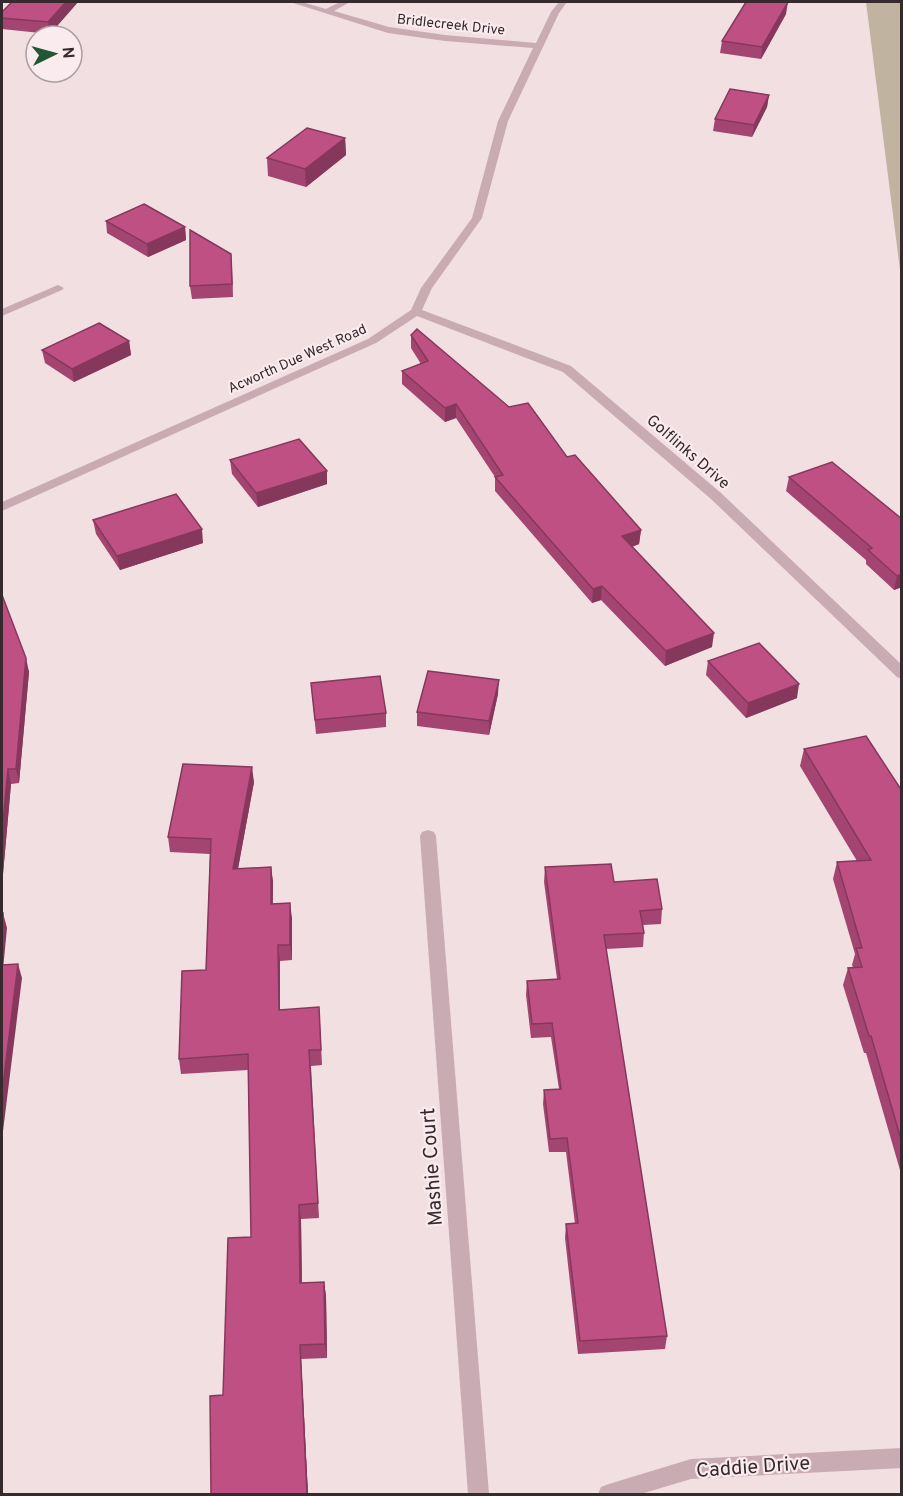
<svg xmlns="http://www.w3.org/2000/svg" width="903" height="1496" font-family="Overpass,sans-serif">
<rect width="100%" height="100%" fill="#f1dfe2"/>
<path fill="#c0b4a0" d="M 866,2 L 901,2 L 901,278 Z"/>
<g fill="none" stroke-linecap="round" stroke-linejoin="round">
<g fill="#c9abb3" fill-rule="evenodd">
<path d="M 290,2 L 302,2 L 326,9 L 340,2 L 350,2 L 334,11 L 389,27 L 445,35 L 536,43 L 551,12 L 559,2 L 567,2 L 559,13 L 508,121 L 482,218 L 432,288 L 422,310 L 571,366 L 721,493 L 902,665 L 902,679 L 897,677 L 711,499 L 563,372 L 417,316 L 376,343 L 2,511 L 2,502 L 368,339 L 411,310 L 421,288 L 472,218 L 498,121 L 533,48 L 445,41 L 388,33 Z"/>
<path d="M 58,285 L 64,288 L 62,290 L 2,316 L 2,309 Z"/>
<path d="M 428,830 L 434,832 L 436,836 L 489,1494 L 468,1494 L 420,836 L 422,832 Z"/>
<path d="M 902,1448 L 902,1468 L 691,1479 L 641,1494 L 598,1494 L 601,1487 L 609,1484 L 691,1459 Z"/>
</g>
</g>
<g fill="#a44571">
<path d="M 78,2 L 50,34 L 2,29 L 2,12 Z"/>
<path d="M 786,14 L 761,59 L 720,53 L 722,41 Z"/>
<path d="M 769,95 L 767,107 L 752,137 L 713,131 L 715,119 Z"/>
<path d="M 345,138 L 346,155 L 306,187 L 268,176 L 267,158 Z"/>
<path d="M 106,221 L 185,227 L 186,240 L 148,257 L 107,233 Z"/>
<path d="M 231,254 L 233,297 L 192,299 L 190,286 Z"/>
<path d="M 411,335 L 567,457 L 641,530 L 639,544 L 632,547 L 712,647 L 665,666 L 601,600 L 592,603 L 495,491 L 495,477 L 456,418 L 445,422 L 402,384 L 402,371 L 421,364 L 411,348 Z"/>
<path d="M 129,341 L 131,355 L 74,382 L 45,363 L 42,350 Z"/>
<path d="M 230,460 L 327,484 L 258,507 L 232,474 Z"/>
<path d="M 789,477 L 902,519 L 902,587 L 894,590 L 866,564 L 866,560 L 786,491 Z"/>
<path d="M 93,520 L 203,543 L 120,570 L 96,534 Z"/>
<path d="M 2,595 L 29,672 L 19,783 L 11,784 L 2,885 Z"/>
<path d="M 708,661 L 797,698 L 746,718 L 706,675 Z"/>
<path d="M 311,683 L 386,713 L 386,727 L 316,734 Z"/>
<path d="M 498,694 L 489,735 L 417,726 L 417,712 Z"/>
<path d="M 804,749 L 902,791 L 902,1177 L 866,1053 L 864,1053 L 843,985 L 848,968 L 853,967 L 852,965 L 855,954 L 833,879 L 837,862 L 857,861 L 800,766 Z"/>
<path d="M 254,782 L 238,869 L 271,867 L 273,882 L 273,904 L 292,918 L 292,960 L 280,961 L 280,1010 L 320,1023 L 322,1065 L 311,1066 L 319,1218 L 301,1219 L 302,1283 L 324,1282 L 326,1296 L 327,1358 L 301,1359 L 308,1494 L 211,1494 L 223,1395 L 251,1237 L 248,1070 L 181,1074 L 179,1059 L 206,970 L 210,854 L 170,852 L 168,837 Z"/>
<path d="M 545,867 L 662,909 L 661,924 L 643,925 L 644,933 L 643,947 L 606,949 L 667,1336 L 665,1349 L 578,1354 L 565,1238 L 566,1224 L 575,1224 L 566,1152 L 549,1152 L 543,1104 L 544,1090 L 559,1089 L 551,1037 L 531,1038 L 526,995 L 527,981 L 557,979 L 544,882 Z"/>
</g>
<g fill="#86385c">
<path d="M 66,2 L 78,2 L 50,34 L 48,22 Z"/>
<path d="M 788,2 L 786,14 L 761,59 L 762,47 Z"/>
<path d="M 769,95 L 767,107 L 752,137 L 754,125 Z"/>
<path d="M 345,138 L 346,155 L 306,187 L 305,169 Z"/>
<path d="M 185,227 L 186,240 L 148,257 L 147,244 Z"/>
<path d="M 231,254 L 232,267 L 233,297 L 232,284 Z"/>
<path d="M 129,341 L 131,355 L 74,382 L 72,369 Z"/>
<path d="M 456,404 L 456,418 L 445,422 L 445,408 Z"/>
<path d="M 327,471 L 327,484 L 258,507 L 256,493 Z"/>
<path d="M 202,529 L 203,543 L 120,570 L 117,556 Z"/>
<path d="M 641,530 L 639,544 L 621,550 L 622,536 Z"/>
<path d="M 902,574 L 902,587 L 894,590 L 897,576 Z"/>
<path d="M 602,586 L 601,600 L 592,603 L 593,589 Z"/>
<path d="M 714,633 L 712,647 L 665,666 L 666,651 Z"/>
<path d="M 26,658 L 29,672 L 19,783 L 16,769 Z"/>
<path d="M 499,680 L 498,694 L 489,735 L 489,721 Z"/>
<path d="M 799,684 L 797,698 L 746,718 L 748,703 Z"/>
<path d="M 252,767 L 254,782 L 235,884 L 233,869 Z"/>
<path d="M 8,769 L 11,784 L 2,885 L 2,833 Z"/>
<path d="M 271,867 L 273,882 L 272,919 L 271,904 Z"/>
<path d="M 290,903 L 292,918 L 292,960 L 290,945 Z"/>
<path d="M 3,913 L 7,928 L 2,980 L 2,929 Z"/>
<path d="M 278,945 L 280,961 L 280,1025 L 279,1010 Z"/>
<path d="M 18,964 L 22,978 L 2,1139 L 2,1093 Z"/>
<path d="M 299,1205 L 301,1219 L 302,1297 L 300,1283 Z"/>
<path d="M 324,1282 L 326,1296 L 327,1358 L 325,1344 Z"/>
<path d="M 300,1345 L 301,1359 L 308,1494 L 307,1494 Z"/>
</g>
<g fill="#bf5083" stroke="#86385c" stroke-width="1.5">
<path d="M 12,2 L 66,2 L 48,22 L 2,18 L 2,12 Z"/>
<path d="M 746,2 L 788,2 L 762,47 L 722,41 Z"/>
<path d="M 730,89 L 769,95 L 754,125 L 715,119 Z"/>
<path d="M 307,128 L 345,138 L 305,169 L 267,158 Z"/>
<path d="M 144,204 L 185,227 L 147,244 L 106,221 Z"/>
<path d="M 190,230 L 231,254 L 232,284 L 190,286 Z"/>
<path d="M 99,323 L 129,341 L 72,369 L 42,350 Z"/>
<path d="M 417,329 L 509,407 L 528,403 L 567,457 L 575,455 L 641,530 L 622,536 L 714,633 L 666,651 L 602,586 L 593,589 L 495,477 L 503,475 L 456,404 L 445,408 L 402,371 L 428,361 L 411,335 Z"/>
<path d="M 299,439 L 327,471 L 256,493 L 230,460 Z"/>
<path d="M 832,462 L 902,519 L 902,574 L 897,576 L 868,550 L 872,548 L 789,477 Z"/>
<path d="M 176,494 L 202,529 L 117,556 L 93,520 Z"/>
<path d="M 2,595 L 26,658 L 16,769 L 8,769 L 2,833 Z"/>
<path d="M 759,643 L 799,684 L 748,703 L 708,661 Z"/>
<path d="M 428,671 L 499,680 L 489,721 L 417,712 Z"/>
<path d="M 380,676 L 386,713 L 315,720 L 311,683 Z"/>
<path d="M 866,736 L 902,791 L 902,1143 L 871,1036 L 869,1036 L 848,968 L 862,967 L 856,948 L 862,948 L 837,862 L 871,860 L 804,749 Z"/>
<path d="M 183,764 L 252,767 L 233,869 L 271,867 L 271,904 L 290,903 L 290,945 L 278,945 L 279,1010 L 319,1007 L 321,1050 L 309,1050 L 318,1203 L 299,1205 L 300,1283 L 324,1282 L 325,1344 L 300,1345 L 307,1494 L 211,1494 L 210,1396 L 223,1395 L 228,1238 L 251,1237 L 248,1054 L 179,1059 L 182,971 L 206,970 L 211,839 L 168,837 Z"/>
<path d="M 611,864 L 614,882 L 657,879 L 662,909 L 640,911 L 644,933 L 604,935 L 667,1336 L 580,1341 L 566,1224 L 578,1223 L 567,1138 L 550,1139 L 544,1090 L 561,1089 L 552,1023 L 532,1024 L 527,981 L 560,979 L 545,867 Z"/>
<path d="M 2,913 L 3,913 L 2,929 Z"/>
<path d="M 18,964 L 2,1093 L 2,965 Z"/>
</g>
<g text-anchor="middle" stroke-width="4.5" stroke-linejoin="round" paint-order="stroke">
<g font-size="14" fill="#372a2f" stroke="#f9ebee">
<text transform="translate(451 24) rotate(6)" y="5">Bridlecreek Drive</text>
<text transform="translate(297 358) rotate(-24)" y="5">Acworth Due West Road</text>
</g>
<g font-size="16" fill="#372a2f" stroke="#f9ebee">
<text transform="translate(689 451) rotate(41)" y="6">Golflinks Drive</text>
</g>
<g font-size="20" fill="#372a2f" stroke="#f9ebee">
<text transform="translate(431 1167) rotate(-94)" y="7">Mashie Court</text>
<text transform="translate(753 1466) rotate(-4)" y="7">Caddie Drive</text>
</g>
</g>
<rect width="903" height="1496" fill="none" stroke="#372a2f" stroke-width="6"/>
<g transform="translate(54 54) rotate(85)"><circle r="28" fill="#f9ebee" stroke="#ab9ea2" stroke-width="1.5"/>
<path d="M0-4.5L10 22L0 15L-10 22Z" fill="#225735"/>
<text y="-9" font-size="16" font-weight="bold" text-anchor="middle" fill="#372a2f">N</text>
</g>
</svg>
